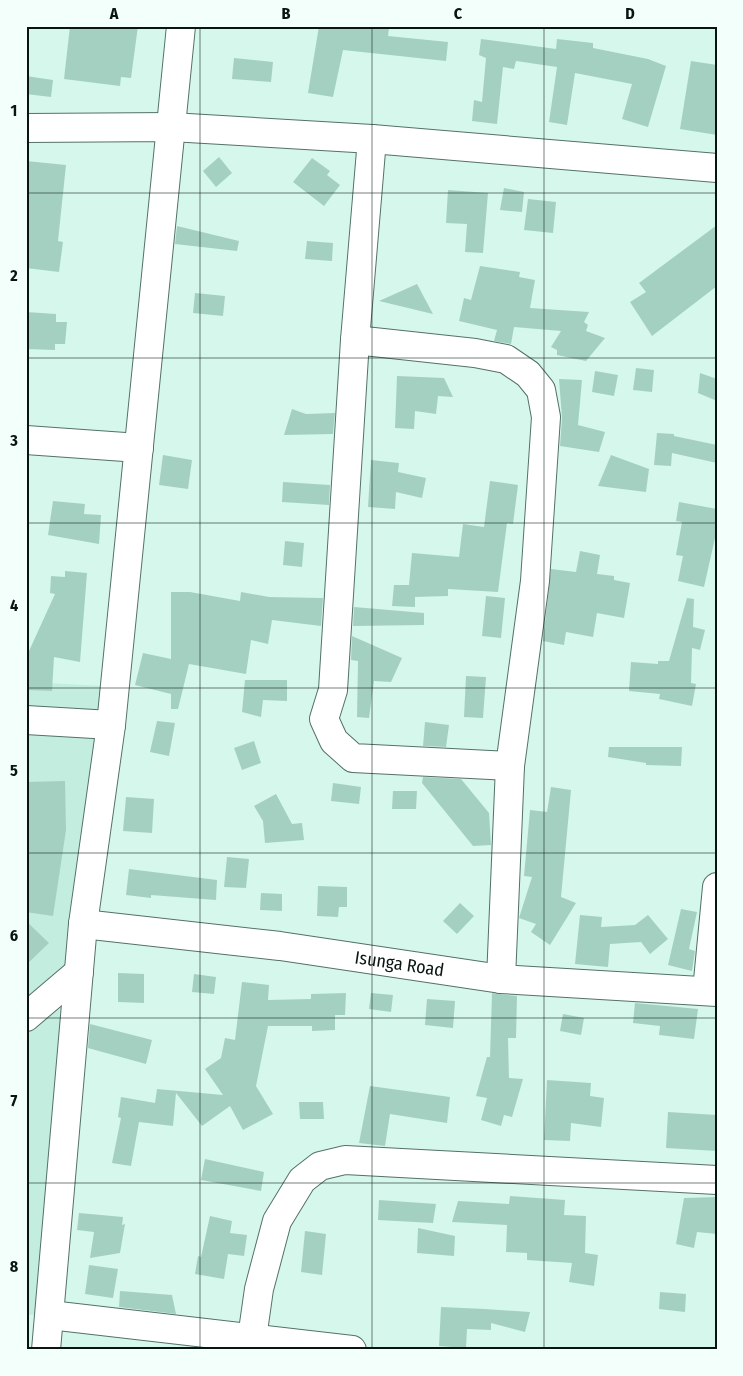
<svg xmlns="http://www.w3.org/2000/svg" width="743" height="1376" viewBox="0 0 743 1376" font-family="'Fira Sans Condensed',sans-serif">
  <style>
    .built { fill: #c2eddf }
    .building { fill: #a4d0c2 }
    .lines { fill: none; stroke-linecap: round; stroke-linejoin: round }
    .minor-casing { stroke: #547168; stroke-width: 30 }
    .minor { stroke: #fff; stroke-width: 28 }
    .grid { fill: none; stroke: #091511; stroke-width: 1; stroke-opacity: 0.55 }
    .labels { text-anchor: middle; stroke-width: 4; stroke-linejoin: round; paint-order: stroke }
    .street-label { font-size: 18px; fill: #091511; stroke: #f2fffb }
    .neatline { fill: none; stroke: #091511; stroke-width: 2 }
    .grid-label { font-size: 16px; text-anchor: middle; font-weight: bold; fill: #091511 }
  </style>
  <rect width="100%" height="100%" fill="#d6f7ec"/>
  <path class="built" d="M26,682L104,686L45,1314L26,1315Z"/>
  <path class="building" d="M70,26H138L131,78L121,77L120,86L64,79Z
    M319,26H379L389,28L388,36L448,42L446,61L343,50L333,97L308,93Z
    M481,39L556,49L557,39L593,43V48L648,59L666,66L648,127L622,119L632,84L575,73L567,125L549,122L557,67L516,61L514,69L503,67L497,124L472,121L474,100L482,102L486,58L479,55Z
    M234,58L273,62L271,82L232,79Z
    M691,61L717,65V135L680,129Z
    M26,76L53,80L51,97L26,94Z
    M219,157L232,173L216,187L203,171Z
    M312,158L330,171L327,175L340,185L324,206L293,182Z
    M26,161L66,165L58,241L63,242L59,272L26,268Z
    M504,188L524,192L522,212L500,210Z
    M448,190L488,193L483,253L465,252L467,224L446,223Z
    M528,199L556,202L553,233L524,230Z
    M717,225V286L652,336L630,302L646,292L639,283Z
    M177,226L239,241L237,251L175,244Z
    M307,241L333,243L332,261L305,259Z
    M480,266L520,272L519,277L535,280L530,308L589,312L584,322L588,325L586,331L605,338L586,361L557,355V350L551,347L561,331L514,327L511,344L494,341L497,330L459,321L464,298L471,300Z
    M417,284L433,314L379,301Z
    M195,293L225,296L223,316L193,313Z
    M26,312L56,314V322H67L65,344H55V350L26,349Z
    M636,368L654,370L652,392L633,390Z
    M595,371L618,375L614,396L592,392Z
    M700,373L717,379V401L698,393Z
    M397,376L444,378L453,397L438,396L436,414L415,411L414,429L395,428Z
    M559,379L582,380L578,425L605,432L599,452L560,446L562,418Z
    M292,409L306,414L335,413L333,434L284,435Z
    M657,433L674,434V436L717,445V463L672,453L671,466L654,465Z
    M163,455L192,460L188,489L159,485Z
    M611,455L649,469L646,492L598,486Z
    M371,460L399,463L398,472L426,478L422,498L396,492L395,509L368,507Z
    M490,481L518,485L513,524L507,523L498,592L448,589V596L415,597V607L392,606L394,585H409L412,553L459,557L463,524L484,527Z
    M283,482L330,485L329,505L282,502Z
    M53,501L85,504L84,514L101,515L99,544L48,535Z
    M679,502L717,509V539L715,538L704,587L678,581L683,556L676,555L682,522L676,521Z
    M285,541L304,543L302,567L283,565Z
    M580,551L600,555L597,574L614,576V580L630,583L624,618L597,613L593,637L566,632L564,645L543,641L551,569L576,572Z
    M65,571L87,573L80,662L54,657L52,691L27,690L29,651L55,594L50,593L51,576L65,577Z
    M171,592H190L240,601L241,592L269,597L323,598L321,626L272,620L268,644L251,640L246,674L189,664L178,709H171V694L135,685L143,653L171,659Z
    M486,596L505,598L501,638L482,636Z
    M687,598L694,599L693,627L705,630L700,650L692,648L691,683L696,684L692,706L659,699L660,694L629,691L631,662L658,664V661H669Z
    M354,607L424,613V625L353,626Z
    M352,636L402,658L391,682L374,681L369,718L357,717L358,661L351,660Z
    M466,676L486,677L483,718L464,717Z
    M245,680H287V701L263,700L261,717L242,712Z
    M157,721L175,723L169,756L150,752Z
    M425,722L449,725L446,747L423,746Z
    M254,741L261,763L242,770L234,748Z
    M609,747H682L681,766L646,765V763L608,757Z
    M423,777L461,779L489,813L491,845L473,846L422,783Z
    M65,781L66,830L53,916L26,912V782Z
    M333,783L361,787L359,804L331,801Z
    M551,787L571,790L561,897L576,903L550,945L531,932L536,924L519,918L532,877L524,876L530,810L547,812Z
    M393,791H417L416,809H392Z
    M276,794L292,824L302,823L304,840L265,843L263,821L254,806Z
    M126,797L154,799L152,833L123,831Z
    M227,857L249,859L246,888L224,887Z
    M129,869L217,880L216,900L151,895V898L126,895Z
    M318,886L347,887V907H339L338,917L317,916Z
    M261,893L282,894V911L260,910Z
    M460,903L474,916L457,934L443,921Z
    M681,909L697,912L689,949L695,951L692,971L668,965Z
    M580,915L602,917L601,927L635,925L648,915L668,939L650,954L641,942L610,944L608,967L575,964Z
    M26,921L49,943L26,965Z
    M118,973L144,974V1003L118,1002Z
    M194,974L216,977L214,994L192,992Z
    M242,982L269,985L268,1000L311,999V994L346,993L345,1015H335V1030L312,1031V1026H268L256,1086L273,1114L243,1130L230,1106L202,1126L176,1093L173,1126L139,1122L131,1166L112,1163L121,1118L118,1117L121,1097L155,1103L157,1089L223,1095L205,1069L221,1058L225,1038L235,1040Z
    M371,993L393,995L391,1012L369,1009Z
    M492,993L517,996L516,1038H508L509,1078L523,1079L512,1117L504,1115L501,1126L481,1120L487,1098L476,1096L487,1057H490Z
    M427,999L455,1001L453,1028L425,1025Z
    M635,1003L698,1009L694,1039L659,1035L660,1026L633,1023Z
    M563,1014L584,1018L581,1035L560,1031Z
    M90,1024L152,1040L146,1064L88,1048Z
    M547,1080L591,1083L590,1096L604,1098L601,1127L571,1123L570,1141L544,1140Z
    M370,1086L450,1097L447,1123L390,1114L385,1146L359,1143Z
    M299,1102H323L324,1119H300Z
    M668,1112L717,1115V1151L666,1148Z
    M205,1159L264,1172L261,1191L201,1180Z
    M510,1196L565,1200L564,1215L586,1216L585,1253L598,1255L594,1286L569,1282L572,1263L527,1260V1253L506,1252L507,1225L452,1222L458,1201L509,1204Z
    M717,1197V1234L697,1232L694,1248L676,1244L684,1198Z
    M379,1200L436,1204L433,1223L378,1220Z
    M79,1213L123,1217L122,1225L125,1224L120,1253L90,1258L94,1232L77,1230Z
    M210,1216L232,1221L230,1233L247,1235L244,1256L228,1254L224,1279L195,1274L198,1256L201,1257Z
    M418,1228L455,1236L454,1256L417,1253Z
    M305,1231L326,1234L322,1275L301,1272Z
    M89,1265L118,1269L113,1298L85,1294Z
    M120,1291L172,1295L176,1314L119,1307Z
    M660,1292L686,1294L685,1312L659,1309Z
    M441,1307L485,1309L530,1312L525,1332L491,1323V1330L467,1329L466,1348L439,1346Z"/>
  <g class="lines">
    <g class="minor-casing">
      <g id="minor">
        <path d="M26,128L171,127L372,139L717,168"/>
        <path d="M372,139L355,340L333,690L324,719L334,741L353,758L510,766"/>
        <path d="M355,340L475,353L506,359L528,374L541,390L546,417L535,581L510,766L501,979"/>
        <path d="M26,440L139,448"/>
        <path d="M26,720L111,725"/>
        <path id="s1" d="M83,924L280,946L501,979L717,992"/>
        <path d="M707,991L717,887"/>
        <path d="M26,1017L79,972"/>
        <path d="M50,1315L352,1350"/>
        <path d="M252,1338L259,1289L277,1221L302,1180L320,1166L345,1160L717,1180"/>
        <path d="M46,1350L83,924L111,725L181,26"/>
      </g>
    </g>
    <use href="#minor" class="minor"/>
  </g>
  <path class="grid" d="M200,26V1350M372,26V1350M544,26V1350M26,193H717M26,358H717M26,523H717M26,688H717M26,853H717M26,1018H717M26,1183H717"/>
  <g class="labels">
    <g class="street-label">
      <text dy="6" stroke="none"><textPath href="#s1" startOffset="319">Isunga Road</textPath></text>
    </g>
  </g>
  <rect width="743" height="1376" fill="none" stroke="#f2fffb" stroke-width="55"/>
  <rect x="28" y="28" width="688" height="1320" class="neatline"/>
  <g class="grid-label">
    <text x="114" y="19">A</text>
    <text x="286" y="19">B</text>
    <text x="458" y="19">C</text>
    <text x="630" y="19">D</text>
    <text x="14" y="116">1</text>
    <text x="14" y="281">2</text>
    <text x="14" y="446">3</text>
    <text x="14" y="611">4</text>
    <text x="14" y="776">5</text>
    <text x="14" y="941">6</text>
    <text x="14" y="1106">7</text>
    <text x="14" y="1272">8</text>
  </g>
</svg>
